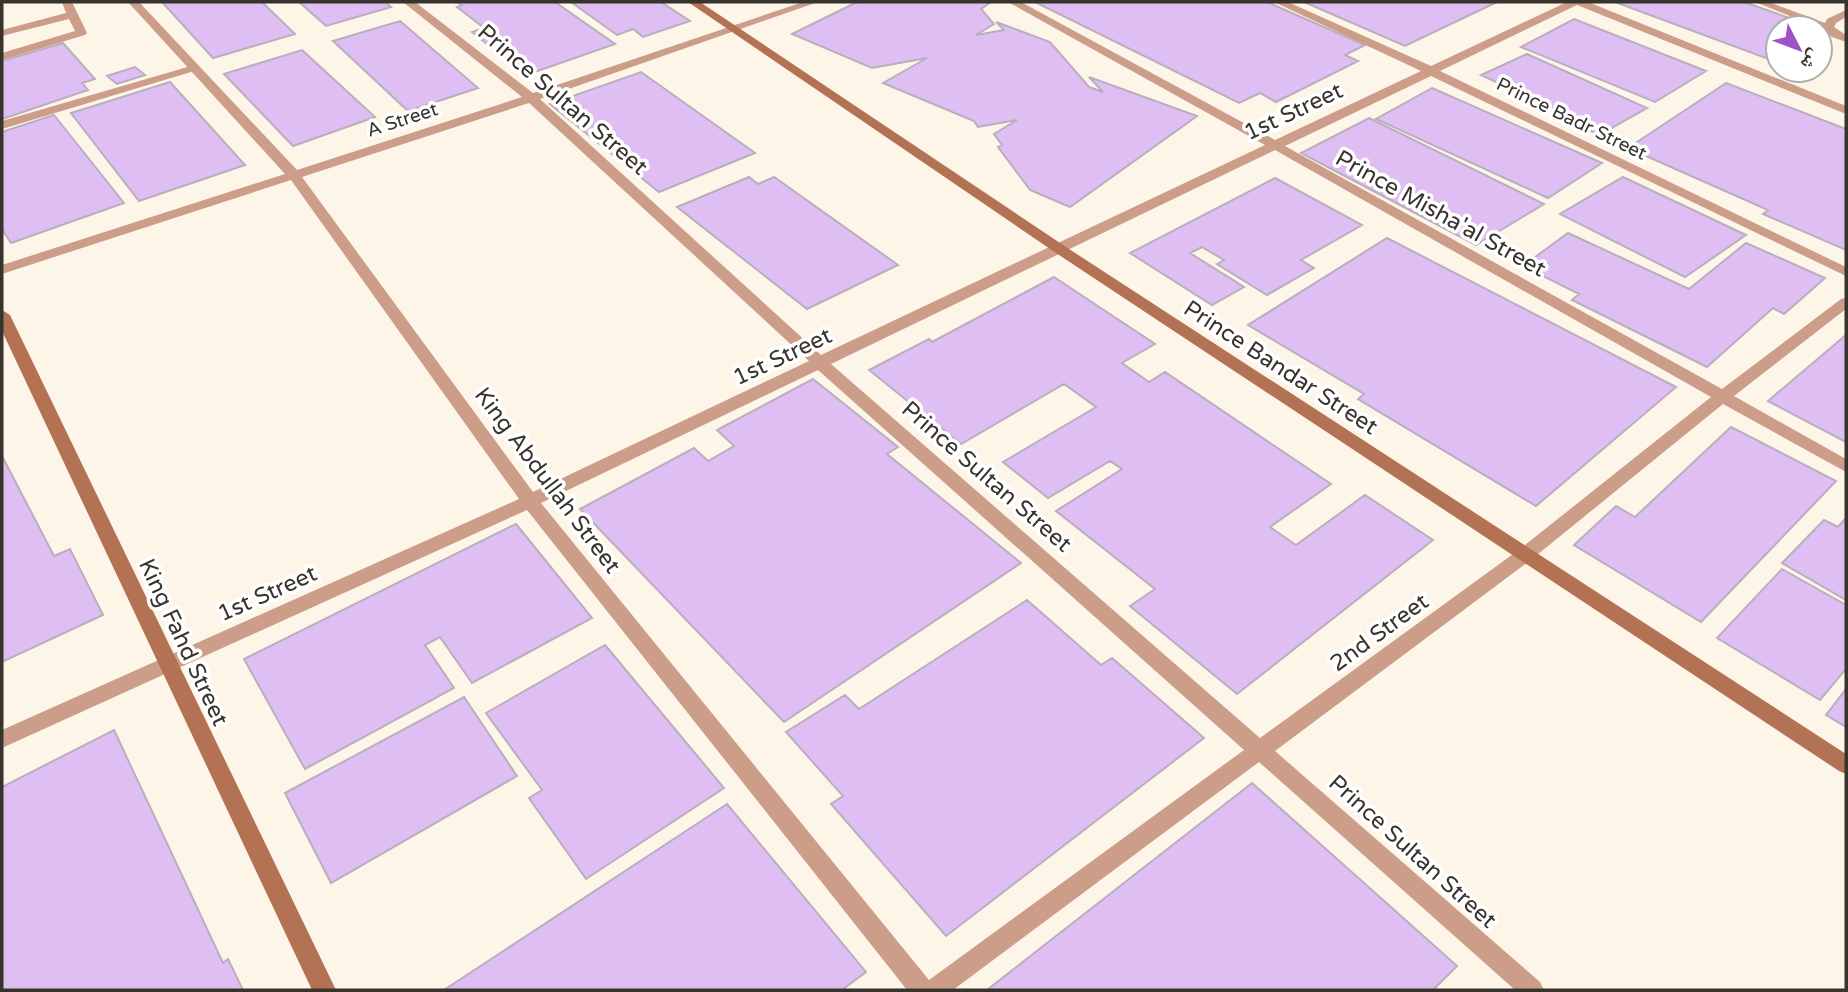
<svg xmlns="http://www.w3.org/2000/svg" width="1848" height="992" viewBox="0 0 1848 992" font-family="'Varela Round','Noto Naskh Arabic',sans-serif">
  <style>
    .building { fill: #dfbff3; stroke: #b8afbe; stroke-width: 2 }
    .lines { fill: none; stroke-linecap: round; stroke-linejoin: round }
    .lane { fill: #cc9e8a; fill-rule: evenodd }
    .street { fill: #cc9e8a; fill-rule: evenodd }
    .secondary { fill: #b47255; fill-rule: evenodd }
    .labels { text-anchor: middle; stroke-width: 7; stroke-linejoin: round; paint-order: stroke }
    .far-street-label { font-size: 19px; fill: #37332d; stroke: #fff }
    .street-label { font-size: 23px; fill: #37332d; stroke: #fff }
  </style>
  <rect width="100%" height="100%" fill="#fef5e9"/>
  <path class="building" d="M162,2H262L295,34L213,58Z
    M299,2H385L391,7L326,26Z
    M457,2H555L615,44L526,75L472,32L484,28L457,7L462,5Z
    M571,2H661L690,21L643,37L633,29L617,35Z
    M857,2H991L981,9L994,24L976,35L1004,30L996,22L1050,42L1089,87L1103,92L1089,77L1197,116L1070,207L1030,190L998,147L1002,145L994,134L1017,120L978,127L974,121L883,83L927,58L872,68L792,34Z
    M1035,2H1267L1365,45L1345,55L1358,61L1276,102L1260,93L1239,103Z
    M1304,2H1497L1405,46Z
    M1615,2H1744L1818,28H1778V56L1771,60Z
    M1574,19L1706,71L1655,102L1521,47Z
    M400,21L478,88L408,111L333,41Z
    M63,43L95,79L82,83L88,90L2,119V61Z
    M302,50L375,117L293,146L224,74Z
    M1527,54L1647,108L1599,135L1559,115L1563,113L1481,75Z
    M135,67L145,75L117,84L107,76Z
    M641,72L755,153L659,192L550,104Z
    M170,82L245,165L139,201L71,113Z
    M1726,83L1846,129V250L1763,214L1768,210L1628,148Z
    M1432,88L1602,163L1548,198L1376,119Z
    M54,115L124,203L11,243L2,229V132Z
    M1369,118L1544,204L1476,245L1301,153Z
    M749,177L758,184L774,177L898,265L807,309L677,207Z
    M1623,177L1746,235L1685,277L1560,214Z
    M1275,178L1362,225L1301,260L1314,268L1267,295L1217,264L1224,260L1202,247L1190,253L1244,287L1212,305L1130,253Z
    M1568,233L1689,289L1746,243L1825,278L1784,314L1773,308L1707,367L1572,300L1579,294L1523,266Z
    M1387,238L1676,387L1536,506L1358,399L1364,394L1248,325Z
    M1054,277L1155,344L1122,363L1149,382L1165,372L1331,484L1270,527L1296,545L1365,495L1433,540L1237,694L1130,606L1155,589L1056,511L1122,469L1110,461L1048,498L1003,462L1096,407L1064,384L961,444L869,370L929,339L932,342Z
    M1846,335V442L1768,401Z
    M813,379L898,447L887,454L1021,563L784,722L580,509L694,448L708,461L734,446L717,430Z
    M1731,427L1836,481L1701,622L1574,545L1616,506L1635,517Z
    M2,456L54,556L70,549L103,615L2,662Z
    M1846,518V600L1782,563L1824,520L1838,527Z
    M516,524L592,618L472,683L440,637L425,645L454,688L305,769L244,659Z
    M1782,569L1846,605V669L1820,700L1717,638Z
    M1027,600L1101,665L1112,658L1204,738L946,936L831,804L843,796L786,732L845,695L859,709Z
    M605,645L724,788L586,879L529,798L542,790L486,713Z
    M1846,689V727L1826,715Z
    M464,697L517,776L331,883L285,793Z
    M114,730L223,963L228,959L243,990H2V787Z
    M1252,783L1457,966L1433,990H987Z
    M727,804L866,972L842,990H444Z"/>
  <g class="lines">
    <path class="lane" d="M62,2H72L87,33L85,35L2,60V53L75,31L69,19L2,36V30L66,13Z
      M1755,2H1769L1825,23L1827,19L1846,10V17L1836,23L1834,27L1846,35V42L1832,37L1820,28Z
      M191,66L201,69L2,129V121Z"/>
    <path class="street" d="M128,2H139L297,170L522,97L403,2H415L533,93L803,2H818L540,99L821,355L1265,145L1008,2H1021L1275,140L1421,71L1274,2H1288L1431,66L1567,2H1588L1846,106V114L1577,5L1440,71L1846,267V276L1431,76L1285,146L1722,389L1841,299L1846,298V309L1734,396L1846,459V472L1723,404L1532,559L1275,751L1540,982L1544,990H1515L1259,762L953,990H907L527,510L2,748V730L519,499L291,180L2,274V265L285,174ZM529,103L809,361L533,492L302,177ZM1275,150L1711,397L1520,549L1260,738L831,364ZM818,370L1244,750L929,980L541,503Z"/>
    <path class="secondary" d="M688,2H700L1066,247L1846,754V774L1839,771L1056,253Z
      M2,310L10,315L336,990H312L2,331Z"/>
  </g>
  <g class="labels">
    <g class="far-street-label">
      <text transform="translate(1572 118) rotate(26)" y="7">Prince Badr Street</text>
      <text transform="translate(402 119) rotate(-18)" y="7">A Street</text>
    </g>
    <g class="street-label">
      <text transform="translate(563 99) rotate(41)" y="8">Prince Sultan Street</text>
      <text transform="translate(1293 111) rotate(-25)" y="8">1st Street</text>
      <text transform="translate(1441 213) rotate(29)" y="8">Prince Misha'al Street</text>
      <text transform="translate(782 356) rotate(-25)" y="8">1st Street</text>
      <text transform="translate(1281 367) rotate(33)" y="8">Prince Bandar Street</text>
      <text transform="translate(987 476) rotate(41)" y="8">Prince Sultan Street</text>
      <text transform="translate(548 480) rotate(53)" y="8">King Abdullah Street</text>
      <text transform="translate(267 593) rotate(-24)" y="8">1st Street</text>
      <text transform="translate(1379 632) rotate(-36)" y="8">2nd Street</text>
      <text transform="translate(184 642) rotate(65)" y="8">King Fahd Street</text>
      <text transform="translate(1413 851) rotate(42)" y="8">Prince Sultan Street</text>
    </g>
  </g>
  <rect width="1848" height="992" fill="none" stroke="#37332d" stroke-width="7"/>
  <g transform="translate(1799 49) rotate(132)"><circle r="33" fill="#ffffff" stroke="#afadab" stroke-width="2"/>
  <path d="M0-5L12 26L0 18L-12 26Z" fill="#9e53c6"/>
  <text y="-10" font-size="19" font-weight="bold" text-anchor="middle" fill="#37332d">ش</text>
  </g>
</svg>
